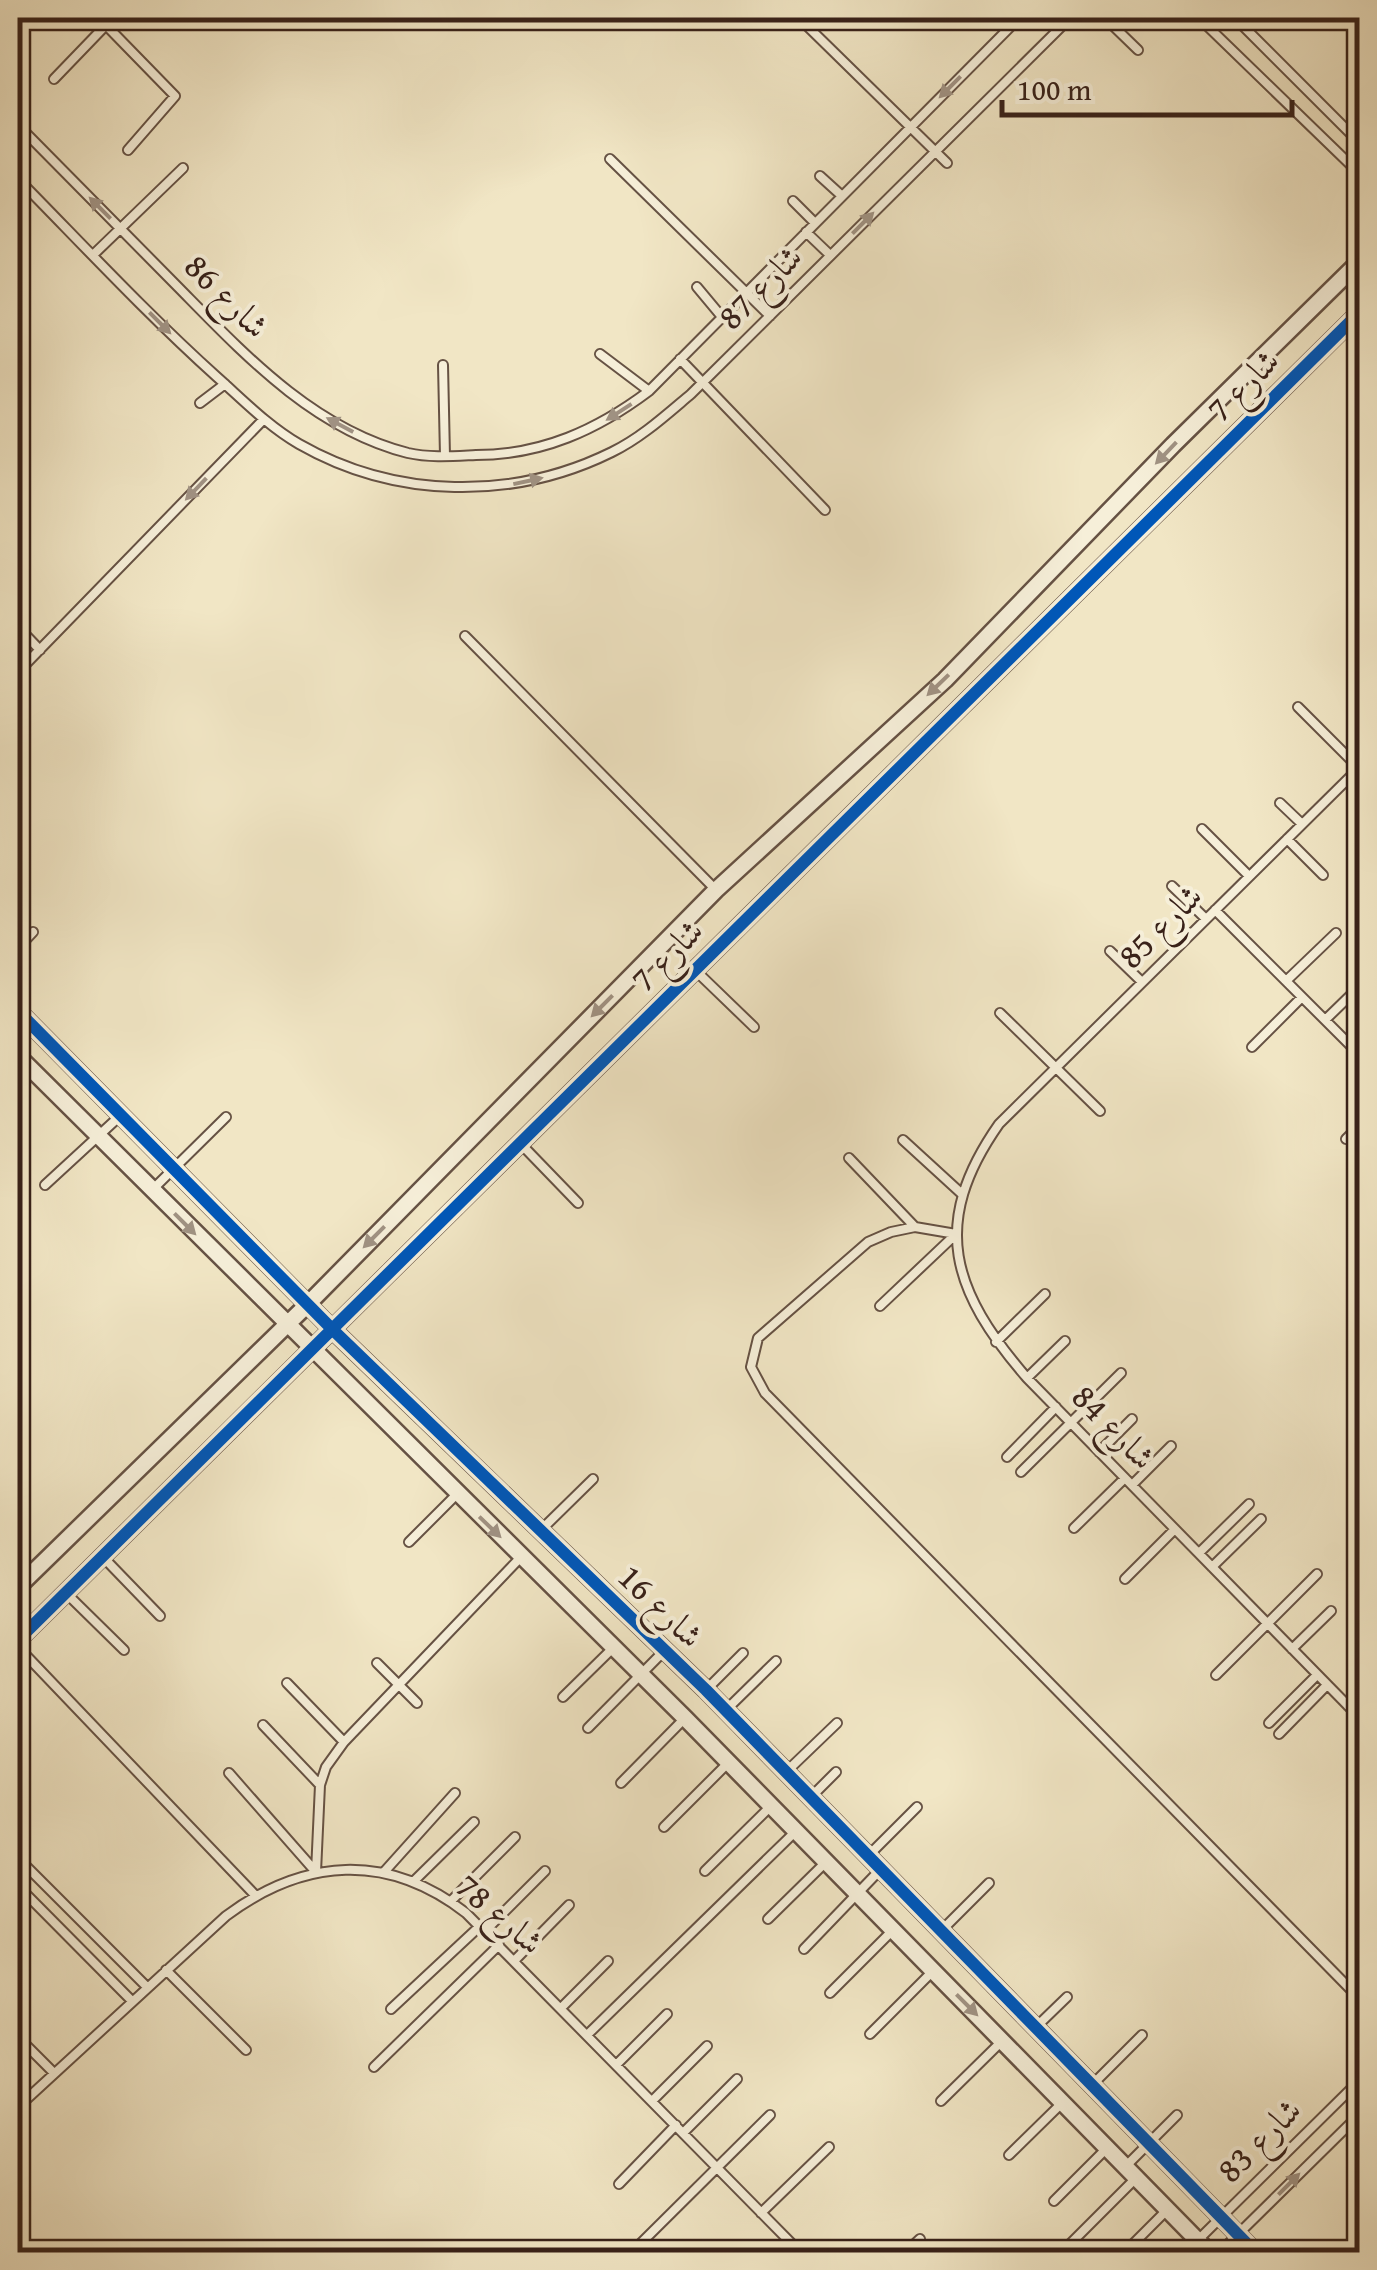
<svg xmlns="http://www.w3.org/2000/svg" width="1377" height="2270" viewBox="0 0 1377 2270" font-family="'Gentium Book Plus',Amiri,serif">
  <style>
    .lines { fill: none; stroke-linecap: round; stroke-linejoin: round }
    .service-casing { stroke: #665244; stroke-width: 12 }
    .minor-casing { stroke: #665244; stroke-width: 20 }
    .service { stroke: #f6efd9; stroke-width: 8 }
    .minor { stroke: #f6efd9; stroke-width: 15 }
    .cycleway-casing { stroke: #f6efd9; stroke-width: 19 }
    .cycleway { stroke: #0057b8; stroke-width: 12 }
    .oneway { fill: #a09283 }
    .labels { text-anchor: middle; stroke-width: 8; stroke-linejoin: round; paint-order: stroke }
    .street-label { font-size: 35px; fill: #382119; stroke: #f6efd9 }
  </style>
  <rect width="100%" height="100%" fill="#f1e6c5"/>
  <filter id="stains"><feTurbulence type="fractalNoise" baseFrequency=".002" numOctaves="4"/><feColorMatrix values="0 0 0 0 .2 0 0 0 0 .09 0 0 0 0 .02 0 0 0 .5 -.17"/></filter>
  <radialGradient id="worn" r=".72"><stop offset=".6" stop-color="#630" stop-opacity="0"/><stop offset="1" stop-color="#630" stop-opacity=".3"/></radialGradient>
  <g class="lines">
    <g class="service-casing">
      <path id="service" d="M99,18L175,96L128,150
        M799,18L947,163
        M1105,18L1138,50
        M1199,18L1360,174
        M1235,18L1360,143
        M54,79L106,25
        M18,125C71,179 124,233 178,287C244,354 313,429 408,453C430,458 454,456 476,455C542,455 597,430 649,391L1019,18
        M610,159L770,316
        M820,176L842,196
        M18,179C83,245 147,314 217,377C243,400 268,426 299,444C395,499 513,501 612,452C641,438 666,415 691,394L1070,18
        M793,201L815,223
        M806,232L830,255
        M93,255L183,168
        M697,287L722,317
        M600,354L649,391
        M680,359L825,510
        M443,365L445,456
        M200,403L225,384
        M18,627L40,650
        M465,636L716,890
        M18,672L264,419
        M1298,707L1359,768
        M1360,767L999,1124C929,1224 952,1291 1027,1378L1360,1718
        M1280,803L1302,824
        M1202,829L1249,876
        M1287,839L1323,875
        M1172,886L1206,919
        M1215,910L1360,1055
        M18,948L33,932
        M1110,951L1142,982
        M696,971L754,1027
        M1286,981L1336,933
        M1000,1013L1100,1111
        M1325,1020L1360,986
        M1252,1047L1302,997
        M1346,1139L1360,1125
        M903,1140L962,1194
        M520,1143L578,1203
        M849,1158L915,1227
        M45,1185L121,1115
        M151,1191L226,1117
        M956,1234L915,1227L891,1232L868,1242L758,1338L751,1367L765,1393L1360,1999
        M880,1306L956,1234
        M996,1342L1045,1294
        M1027,1378L1065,1341
        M1099,1452L1132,1419
        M1007,1457L1056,1407
        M1021,1472L1121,1373
        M1132,1485L1171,1446
        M1074,1528L1125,1478
        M540,1531L593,1479
        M409,1542L457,1494
        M1199,1553L1249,1504
        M102,1556L160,1616
        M1212,1567L1261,1519
        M1125,1579L1175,1529
        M67,1594L124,1650
        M18,1647L255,1895
        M1292,1649L1331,1611
        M377,1663L417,1703
        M1216,1675L1317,1574
        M287,1683L344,1742
        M706,1690L743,1653
        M563,1697L614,1647
        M1348,1706L1360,1694
        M726,1710L776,1661
        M1269,1723L1317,1675
        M263,1725L320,1785
        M588,1728L665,1650
        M1279,1734L1327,1685
        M786,1772L837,1723
        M229,1773L316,1872
        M621,1783L685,1718
        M811,1797L836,1772
        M664,1827L729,1762
        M867,1857L917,1807
        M18,1858L147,1987
        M705,1871L771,1806
        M316,1872L320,1785L326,1767L344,1742L521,1557
        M384,1872L455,1793
        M414,1881L474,1822
        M18,1886L132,2001
        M451,1901L515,1837
        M768,1919L826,1862
        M942,1930L989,1883
        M485,1931L545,1871
        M804,1949L880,1870
        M514,1961L569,1905
        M166,1970L246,2050
        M830,1993L893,1930
        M561,2008L608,1961
        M391,2009L480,1926
        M1035,2028L1067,1997
        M870,2034L933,1971
        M587,2035L795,1832
        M18,2037L54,2073
        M616,2065L667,2014
        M374,2067L499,1945
        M1092,2085L1142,2035
        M652,2101L707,2046
        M941,2101L1002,2041
        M18,2107L226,1916C304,1858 387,1852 466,1913L800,2252
        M683,2133L737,2079
        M1009,2155L1062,2103
        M1125,2167L1177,2115
        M619,2184L676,2125
        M1054,2201L1107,2148
        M761,2213L829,2147
        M1197,2241L1360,2080
        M632,2252L770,2115
        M906,2252L920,2239
        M1062,2252L1136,2178
        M1125,2252L1167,2210
        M1220,2252L1360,2114"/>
    </g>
    <g class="minor-casing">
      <path id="minor" d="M18,1011L332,1329L706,1690L1255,2252
        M18,1056L685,1718L1209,2252
        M18,1587L308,1304L716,890L945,680L1173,445L1360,261
        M18,1640L1360,312"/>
    </g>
    <use href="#service" class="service"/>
    <use href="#minor" class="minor"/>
    <g class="cycleway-casing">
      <path id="cycleway" d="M18,1011L332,1329L706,1690L1255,2252
        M18,1640L1360,312"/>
    </g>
    <use href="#cycleway" class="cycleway"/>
  </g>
  <defs><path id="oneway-solid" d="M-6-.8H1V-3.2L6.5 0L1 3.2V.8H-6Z" transform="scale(2.5)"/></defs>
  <g class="oneway">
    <use href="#oneway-solid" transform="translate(950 87) rotate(135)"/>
    <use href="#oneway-solid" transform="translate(100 208) rotate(-135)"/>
    <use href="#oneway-solid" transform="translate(863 223) rotate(-45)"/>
    <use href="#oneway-solid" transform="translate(160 323) rotate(45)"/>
    <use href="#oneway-solid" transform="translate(619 412) rotate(147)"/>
    <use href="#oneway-solid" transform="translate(340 425) rotate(-152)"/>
    <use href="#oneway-solid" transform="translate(1166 453) rotate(134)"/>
    <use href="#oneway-solid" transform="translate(528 481) rotate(-12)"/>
    <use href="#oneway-solid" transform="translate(196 489) rotate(134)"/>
    <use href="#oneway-solid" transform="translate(938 685) rotate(136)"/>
    <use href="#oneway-solid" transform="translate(602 1006) rotate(135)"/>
    <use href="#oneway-solid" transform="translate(185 1224) rotate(45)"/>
    <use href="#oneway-solid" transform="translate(374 1237) rotate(135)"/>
    <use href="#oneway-solid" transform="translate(490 1527) rotate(44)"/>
    <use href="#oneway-solid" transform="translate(967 2005) rotate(45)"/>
    <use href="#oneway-solid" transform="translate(1289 2184) rotate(-45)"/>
  </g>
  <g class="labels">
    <g class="street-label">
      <text transform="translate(760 287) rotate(-45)" y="12">شارع 87</text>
      <text transform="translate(227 296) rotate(45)" y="12">شارع 86</text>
      <text transform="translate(1243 385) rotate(-45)" y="12">شارع 7</text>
      <text transform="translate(1160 926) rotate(-45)" y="12">شارع 85</text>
      <text transform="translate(667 955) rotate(-45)" y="12">شارع 7</text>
      <text transform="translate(1114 1427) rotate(46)" y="12">شارع 84</text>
      <text transform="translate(661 1606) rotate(44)" y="12">شارع 16</text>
      <text transform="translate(500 1914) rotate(41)" y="12">شارع 78</text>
      <text transform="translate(1259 2140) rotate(-45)" y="12">شارع 83</text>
    </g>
  </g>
  <rect width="1377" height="2270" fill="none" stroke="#f1e6c5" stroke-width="60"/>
  <rect x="20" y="20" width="1337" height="2230" fill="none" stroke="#382119" stroke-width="5"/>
  <rect x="30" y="30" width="1317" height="2210" fill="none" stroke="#382119" stroke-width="2.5"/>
  <path d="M1002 100v15h290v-15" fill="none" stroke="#382119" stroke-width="5"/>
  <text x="1017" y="100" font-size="30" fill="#382119" stroke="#f6efd9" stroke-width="8" paint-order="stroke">100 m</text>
  <rect width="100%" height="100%" filter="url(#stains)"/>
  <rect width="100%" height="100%" fill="url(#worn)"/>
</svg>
